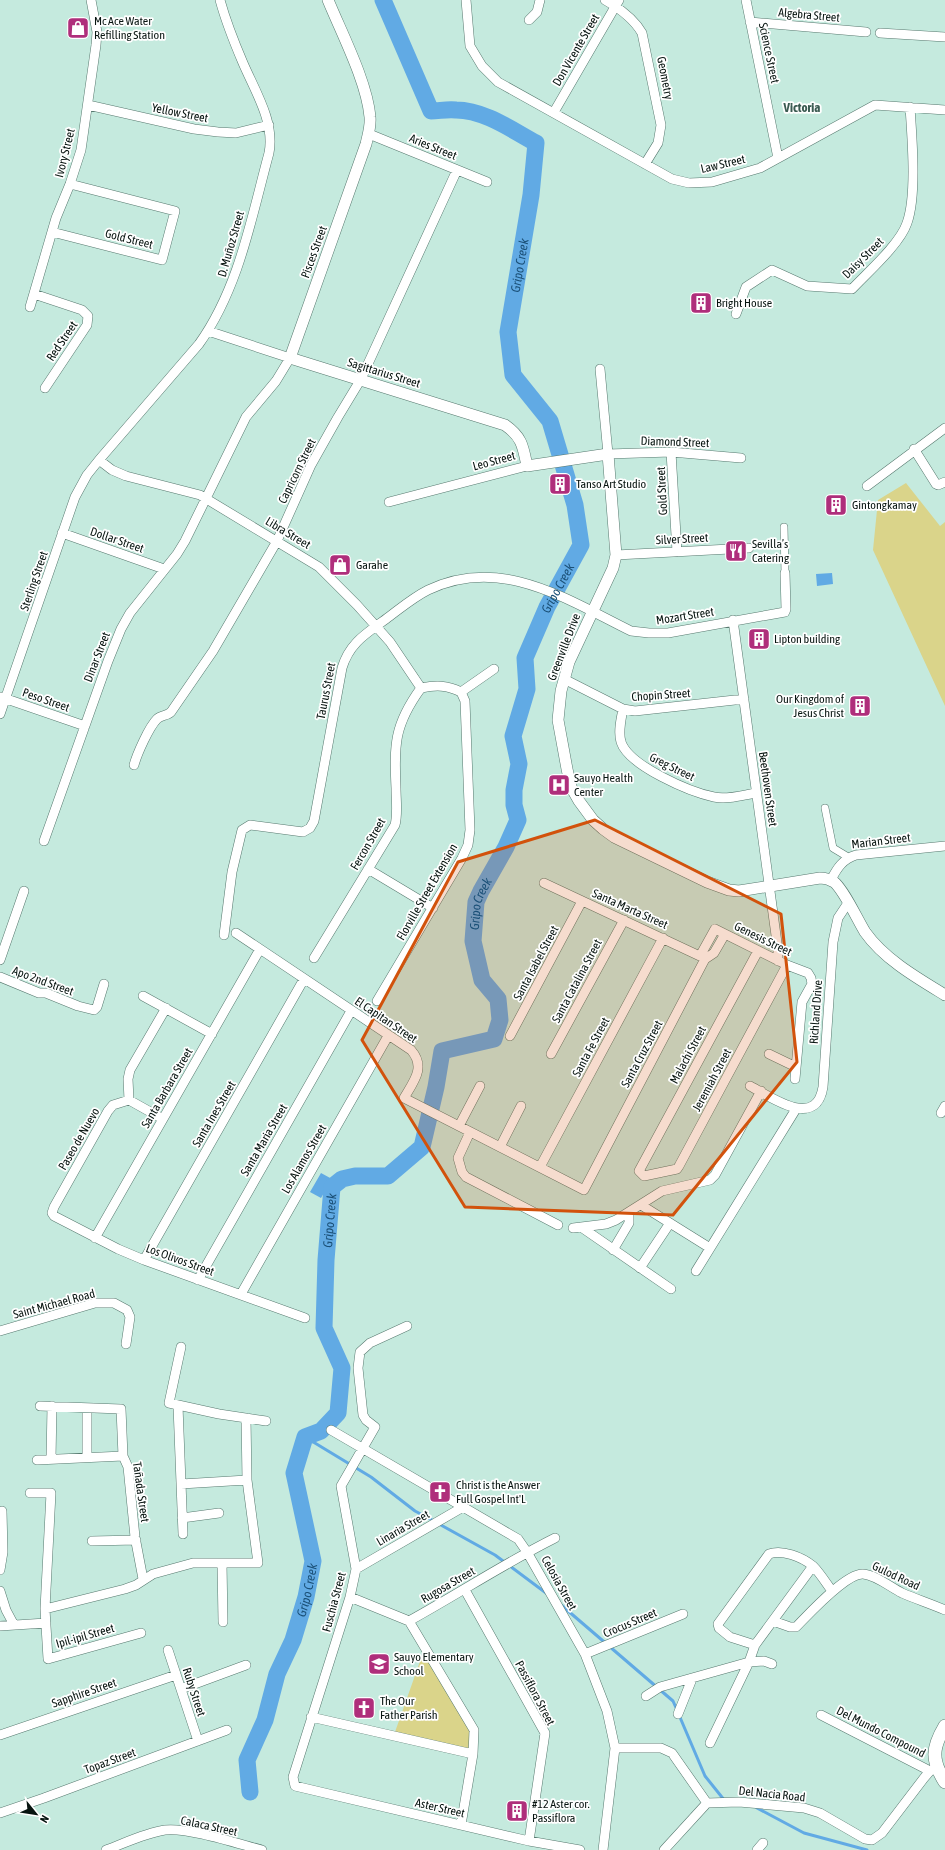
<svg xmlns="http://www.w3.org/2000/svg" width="945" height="1850" viewBox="0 0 945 1850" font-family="'Asap Condensed',sans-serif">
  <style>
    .green { fill: #dad48a }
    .water { fill: #61aae4 }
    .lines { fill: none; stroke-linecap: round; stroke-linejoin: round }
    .stream { stroke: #61aae4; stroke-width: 3 }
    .river { stroke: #61aae4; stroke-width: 17 }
    .pedestrian-casing { stroke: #57796f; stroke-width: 8 }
    .minor-casing { stroke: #57796f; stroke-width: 10 }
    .tertiary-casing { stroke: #57796f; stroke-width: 12 }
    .secondary-casing { stroke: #57796f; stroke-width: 14 }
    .pedestrian { stroke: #fff; stroke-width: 7 }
    .minor { stroke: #fff; stroke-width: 9 }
    .tertiary { stroke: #fff; stroke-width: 11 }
    .secondary { stroke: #fff; stroke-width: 13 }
    .marked { fill: #d2520c; fill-opacity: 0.2; stroke: #d2520c; stroke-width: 3; stroke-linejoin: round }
    .labels { text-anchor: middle; stroke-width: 3.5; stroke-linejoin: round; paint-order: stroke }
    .street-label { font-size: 12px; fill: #071410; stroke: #fff }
    .poi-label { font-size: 12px; fill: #071410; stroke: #fff; text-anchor: start }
    .neighbourhood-label { font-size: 13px; font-weight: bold; fill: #3b5b52; stroke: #fff }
    .water-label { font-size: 13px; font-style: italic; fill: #1b5077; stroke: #fff }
  </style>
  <rect width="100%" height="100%" fill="#c5eade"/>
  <path class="green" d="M906,483L940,526L945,522V706L873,550L878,500Z
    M424,1650L472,1731L470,1752L395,1732Z"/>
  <path class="water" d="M832,573L833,584L817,586L816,574Z
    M321,1173L332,1179L321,1198L310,1192Z"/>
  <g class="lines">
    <path class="stream" d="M305,1437L371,1477L415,1511L434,1521
      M439,1524L495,1555L546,1593
      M560,1604L673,1701L677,1710
      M679,1715L705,1776L725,1801
      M757,1808L804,1833L867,1850"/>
    <path class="river" id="s1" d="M250,1792L247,1760L265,1720L277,1674L293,1640L306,1597L313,1561L294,1473L305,1437L321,1431L338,1413L342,1368L324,1328L326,1260L332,1187L342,1179L355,1176H388L422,1147L436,1087L442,1051L494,1039L500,1020L498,999L482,980L473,941L476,902L481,891L506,847L518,820L514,805V790L519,764L513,736L527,689L525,658L547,607L581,545L575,505L550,421L513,375L508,332L531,195L536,143C512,130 484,110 456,110C447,109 439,111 431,111L383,0"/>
    <g class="pedestrian-casing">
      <path id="pedestrian" d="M784,527L785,573
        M825,808L833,848L848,857"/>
    </g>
    <g class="minor-casing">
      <path id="minor" d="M466,0L470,46L482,66L498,82L672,179L689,183L712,182L760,168L875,105L945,110
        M605,0C619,8 634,19 642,33L661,125L658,143L645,164
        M746,0L778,158
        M529,20L537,12L540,0
        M750,22L866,32
        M880,33L945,37
        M88,105L194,129L218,132L236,133L269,125
        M554,112L619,0
        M369,134L487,182
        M52,232L162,260L175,211L70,184
        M34,294L82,310L88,316L87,325L45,388
        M30,307L56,218L70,184L81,150L96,45L97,32L91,0
        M736,314L746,287L772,270L807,286L852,289C868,272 900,244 907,223C917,195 912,138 910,107
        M600,369L608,454L671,452L741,458
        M914,449L936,484L938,485L945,482
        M671,452L677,552
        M99,460L112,470L126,476L200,495L319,567L357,605L390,642L421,688
        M867,486L945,428
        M389,502L527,466
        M62,533L164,569
        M616,555L749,548
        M733,620L778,950V961
        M564,679L623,709L635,711L744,699
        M421,688C436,685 447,685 461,692
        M461,692L494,669
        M1,697L85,726
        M623,709C621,719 618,732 621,742C629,766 690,792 714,797C727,800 743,795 756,793
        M0,714L75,497L87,475L99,460L199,344C239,288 251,219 269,153C275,122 255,91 243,63C234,42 226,22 220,0
        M134,765C137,754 149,727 157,719C161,715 167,716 171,712L213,651L277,541L311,465L338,417L361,379L457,170
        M44,841L108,661L121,629L130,613L177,554L185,541L246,417L276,381L290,358L208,331
        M368,869L433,908
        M831,880C837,868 843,859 856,855L945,846
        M544,883L704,958
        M236,933L411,1050C426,1067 414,1081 404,1098L584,1190L705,959L714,953L725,934
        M224,935L232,872L242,830L250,825L303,832L310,828L314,821L342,668C350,641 369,632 390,616C402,607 414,597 428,590C501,555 566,599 631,631L649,633H668L785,612L786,609L785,573
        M758,951L639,1171L644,1176L677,1169L679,1166L787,965
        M700,956L715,929L787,965L808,973L811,978L812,984L802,1002L795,1079
        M314,958L395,825C398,814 396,800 396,788C394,745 394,725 421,688
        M0,960L24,891
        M0,977L39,993H46L78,1006L94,1010L97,1007L104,984
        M143,996L212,1034
        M377,1001L462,858L468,845L470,830L465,701L461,692
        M510,1036L582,901
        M551,1054L624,920
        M769,1054L796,1067
        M750,1086C771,1097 816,1130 823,1087L833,942L838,918L848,903
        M129,1100L128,1079L130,1070L166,1008
        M941,1113L945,1106
        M163,1119L129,1100L113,1105L108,1111L54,1207L52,1213L54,1216L118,1249L144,1260L305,1318
        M459,1126L480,1086
        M470,1132L458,1158L462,1172L466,1177L558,1225
        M500,1147L521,1106
        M540,1167L663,938
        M641,1205L710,1248
        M581,1227L671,1289
        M573,1228L606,1224L616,1220L662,1191L710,1180L715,1175L761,1091
        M95,1238L260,949
        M613,1250L629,1223V1212
        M144,1260L304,979
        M640,1268L670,1223
        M696,1271L796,1109
        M198,1280L351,1011
        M241,1294L388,1036
        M407,1326L370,1343L360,1352L358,1368L363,1415L366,1420L375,1427L341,1486L356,1569L350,1597L293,1777L295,1786L529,1841L580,1850
        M0,1331L95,1303H114L127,1310L130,1317L126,1344
        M181,1347L169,1403L219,1414L266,1421
        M40,1406L121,1409L123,1456L128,1467L135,1537L143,1579
        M178,1406L183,1534
        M331,1430L518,1539L527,1552L585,1654L607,1711L615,1748L603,1850
        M87,1457V1408
        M51,1459L52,1406
        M37,1460L123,1456
        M181,1484L247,1480
        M30,1493H51L45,1609L48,1659L141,1633
        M182,1518L219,1513
        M92,1541L136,1540
        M222,1563L223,1622
        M356,1569L463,1507
        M0,1570L3,1552L2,1511
        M465,1590L545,1733L529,1841
        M0,1591L6,1610L14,1625
        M350,1597L409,1621
        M45,1609L125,1589L136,1585L153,1574L193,1563H258L247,1480L246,1418
        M409,1621L474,1730L473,1754L461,1825
        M409,1621C458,1594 505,1563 555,1538
        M773,1621L790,1627H796C808,1615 846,1573 863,1574C876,1575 890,1587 902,1593C916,1599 931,1604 945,1610
        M0,1626L46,1623
        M755,1645L730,1637L719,1628L718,1624L769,1554C782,1549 802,1557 813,1566C820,1573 826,1583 832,1591
        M168,1650L198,1741
        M585,1654L683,1614
        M181,1689L246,1665
        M646,1696L660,1687L749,1662L764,1661L772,1664
        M678,1714L692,1679
        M821,1715L930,1771
        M311,1717L473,1754
        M0,1735L176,1675
        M710,1743L749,1662L755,1645L813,1566
        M615,1748H661L672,1753L707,1803
        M707,1803L739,1802L804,1808L820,1813L865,1839L872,1840L882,1833L924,1778L930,1771L937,1768
        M0,1813L44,1798L227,1730
        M106,1850C125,1843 145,1833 165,1830C187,1827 239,1844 262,1850
        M664,1850L707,1803
        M757,1850L763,1843"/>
    </g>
    <g class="tertiary-casing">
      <path id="tertiary" d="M328,0C342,34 367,82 370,117C371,126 368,135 366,144L290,358L505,425C522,437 523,446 527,466L608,454L616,555L613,568L569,662L561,691L558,720L567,769L571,787L579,801L593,820L603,829L614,837L707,882L729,890L739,891L820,878C825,878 829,879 834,882C844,890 857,919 865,932C884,959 917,978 945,995"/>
    </g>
    <g class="secondary-casing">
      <path id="secondary" d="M945,1726C932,1748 931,1760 945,1782"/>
    </g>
    <use href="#pedestrian" class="pedestrian"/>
    <use href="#minor" class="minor"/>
    <use href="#tertiary" class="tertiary"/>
    <use href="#secondary" class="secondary"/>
  </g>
  <path class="marked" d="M595,820L781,914L797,1062L673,1215L465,1207L362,1040L458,862Z"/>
  <defs>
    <g id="shop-square" transform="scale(1.15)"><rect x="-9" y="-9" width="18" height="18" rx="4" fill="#af2e7b" stroke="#fff"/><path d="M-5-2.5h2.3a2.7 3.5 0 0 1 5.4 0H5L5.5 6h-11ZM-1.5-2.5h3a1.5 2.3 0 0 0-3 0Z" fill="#fff"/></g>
    <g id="building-square" transform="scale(1.15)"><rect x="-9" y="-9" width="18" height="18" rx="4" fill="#af2e7b" stroke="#fff"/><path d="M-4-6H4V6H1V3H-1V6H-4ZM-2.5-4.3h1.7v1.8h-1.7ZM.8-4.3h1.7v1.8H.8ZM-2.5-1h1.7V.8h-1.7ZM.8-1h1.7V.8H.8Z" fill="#fff"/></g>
    <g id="restaurant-square" transform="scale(1.15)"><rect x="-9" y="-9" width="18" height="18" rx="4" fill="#af2e7b" stroke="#fff"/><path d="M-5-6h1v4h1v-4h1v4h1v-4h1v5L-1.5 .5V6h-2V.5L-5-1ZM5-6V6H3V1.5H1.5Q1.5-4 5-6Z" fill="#fff"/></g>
    <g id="hospital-square" transform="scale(1.15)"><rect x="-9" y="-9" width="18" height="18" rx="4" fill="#af2e7b" stroke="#fff"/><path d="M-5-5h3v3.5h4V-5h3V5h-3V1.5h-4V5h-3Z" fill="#fff"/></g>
    <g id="church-square" transform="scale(1.15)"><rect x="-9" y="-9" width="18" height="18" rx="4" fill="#af2e7b" stroke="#fff"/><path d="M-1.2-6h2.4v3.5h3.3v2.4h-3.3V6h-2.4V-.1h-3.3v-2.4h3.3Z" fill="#fff"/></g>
    <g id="school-square" transform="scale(1.15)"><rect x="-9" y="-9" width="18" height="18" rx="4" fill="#af2e7b" stroke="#fff"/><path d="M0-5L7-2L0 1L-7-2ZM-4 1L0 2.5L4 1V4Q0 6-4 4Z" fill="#fff"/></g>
  </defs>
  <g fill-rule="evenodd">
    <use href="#shop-square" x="78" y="28"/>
    <use href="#building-square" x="701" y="303"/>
    <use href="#building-square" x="560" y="484"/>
    <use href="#building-square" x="836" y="505"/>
    <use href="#restaurant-square" x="736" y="551"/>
    <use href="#shop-square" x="340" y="565"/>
    <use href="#building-square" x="759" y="639"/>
    <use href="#building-square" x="860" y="706"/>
    <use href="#hospital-square" x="559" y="785"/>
    <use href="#church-square" x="440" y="1492"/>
    <use href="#school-square" x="379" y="1664"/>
    <use href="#church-square" x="364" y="1708"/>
    <use href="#building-square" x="517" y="1811"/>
  </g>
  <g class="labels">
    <g class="street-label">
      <text transform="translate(809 15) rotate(5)" y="4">Algebra Street</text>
      <text transform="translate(576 50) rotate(-60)" y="4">Don Vicente Street</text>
      <text transform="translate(769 53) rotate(78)" y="4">Science Street</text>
      <text transform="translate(665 78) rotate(79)" y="4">Geometry</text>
      <text transform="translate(180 113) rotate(11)" y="4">Yellow Street</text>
      <text transform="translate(433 147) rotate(22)" y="4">Aries Street</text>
      <text transform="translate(65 153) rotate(-76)" y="4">Ivory Street</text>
      <text transform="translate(723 164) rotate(-13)" y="4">Law Street</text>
      <text transform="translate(129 239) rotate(14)" y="4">Gold Street</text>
      <text transform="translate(231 244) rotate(-74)" y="4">D. Muñoz Street</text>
      <text transform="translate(314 252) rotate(-70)" y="4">Pisces Street</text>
      <text transform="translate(863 258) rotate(-45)" y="4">Daisy Street</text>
      <text transform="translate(62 341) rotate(-56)" y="4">Red Street</text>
      <text transform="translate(384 373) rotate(17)" y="4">Sagittarius Street</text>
      <text transform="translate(675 442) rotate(2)" y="4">Diamond Street</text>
      <text transform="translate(494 461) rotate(-15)" y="4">Leo Street</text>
      <text transform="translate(297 471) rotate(-64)" y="4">Capricorn Street</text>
      <text transform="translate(662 491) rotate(-93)" y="4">Gold Street</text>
      <text transform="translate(288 533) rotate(31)" y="4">Libra Street</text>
      <text transform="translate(682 539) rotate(-3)" y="4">Silver Street</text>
      <text transform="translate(117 540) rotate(19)" y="4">Dollar Street</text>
      <text transform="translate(34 581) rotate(-71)" y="4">Sterling Street</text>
      <text transform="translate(685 616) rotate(-9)" y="4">Mozart Street</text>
      <text transform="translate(564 647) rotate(-69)" y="4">Greenville Drive</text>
      <text transform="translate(97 657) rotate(-69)" y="4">Dinar Street</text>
      <text transform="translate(326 691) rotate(-79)" y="4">Taurus Street</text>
      <text transform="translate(661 695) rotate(-4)" y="4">Chopin Street</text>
      <text transform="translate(46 700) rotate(19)" y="4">Peso Street</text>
      <text transform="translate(672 767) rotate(26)" y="4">Greg Street</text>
      <text transform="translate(768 789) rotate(82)" y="4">Beethoven Street</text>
      <text transform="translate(881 841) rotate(-7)" y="4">Marian Street</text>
      <text transform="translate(368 844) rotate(-60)" y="4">Fercon Street</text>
      <text transform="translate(427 892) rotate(-60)" y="4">Florville Street Extension</text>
      <text transform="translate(630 909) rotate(24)" y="4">Santa Marta Street</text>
      <text transform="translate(763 939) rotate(26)" y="4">Genesis Street</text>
      <text transform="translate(536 963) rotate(-62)" y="4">Santa Isabel Street</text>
      <text transform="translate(43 981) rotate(20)" y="4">Apo 2nd Street</text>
      <text transform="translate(577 981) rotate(-62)" y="4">Santa Catalina Street</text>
      <text transform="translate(816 1012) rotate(-86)" y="4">Richland Drive</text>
      <text transform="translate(386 1020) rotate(34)" y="4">El Capitan Street</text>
      <text transform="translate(591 1047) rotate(-62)" y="4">Santa Fe Street</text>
      <text transform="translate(642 1054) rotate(-62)" y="4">Santa Cruz Street</text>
      <text transform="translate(688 1055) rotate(-62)" y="4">Malachi Street</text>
      <text transform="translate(712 1080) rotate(-62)" y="4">Jeremiah Street</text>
      <text transform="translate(167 1088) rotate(-60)" y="4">Santa Barbara Street</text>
      <text transform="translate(214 1114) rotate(-60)" y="4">Santa Ines Street</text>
      <text transform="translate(79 1139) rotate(-60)" y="4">Paseo de Nuevo</text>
      <text transform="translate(264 1140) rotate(-60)" y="4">Santa Maria Street</text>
      <text transform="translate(304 1159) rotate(-60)" y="4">Los Alamos Street</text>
      <text transform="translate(180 1260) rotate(20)" y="4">Los Olivos Street</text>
      <text transform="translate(54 1304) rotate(-15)" y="4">Saint Michael Road</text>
      <text transform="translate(141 1492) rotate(82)" y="4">Tañada Street</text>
      <text transform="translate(403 1528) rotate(-30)" y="4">Linaria Street</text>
      <text transform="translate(896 1576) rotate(25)" y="4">Gulod Road</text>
      <text transform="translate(559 1583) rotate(61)" y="4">Celosia Street</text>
      <text transform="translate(448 1585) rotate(-30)" y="4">Rugosa Street</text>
      <text transform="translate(334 1602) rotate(-75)" y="4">Fuschia Street</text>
      <text transform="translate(630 1623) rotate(-23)" y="4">Crocus Street</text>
      <text transform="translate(85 1636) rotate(-16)" y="4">Ipil-ipil Street</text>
      <text transform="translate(194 1692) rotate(72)" y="4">Ruby Street</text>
      <text transform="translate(84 1693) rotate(-19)" y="4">Sapphire Street</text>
      <text transform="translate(535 1693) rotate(62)" y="4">Passiflora Street</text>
      <text transform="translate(881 1732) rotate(27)" y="4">Del Mundo Compound</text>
      <text transform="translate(110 1761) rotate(-20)" y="4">Topaz Street</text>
      <text transform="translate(772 1794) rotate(6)" y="4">Del Nacia Road</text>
      <text transform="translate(440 1808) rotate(13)" y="4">Aster Street</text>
      <text transform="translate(209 1826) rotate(12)" y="4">Calaca Street</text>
    </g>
    <g class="poi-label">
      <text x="94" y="25">Mc Ace Water<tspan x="94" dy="14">Refilling Station</tspan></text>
      <text x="716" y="307">Bright House</text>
      <text x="576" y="488">Tanso Art Studio</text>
      <text x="852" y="509">Gintongkamay</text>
      <text x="752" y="548">Sevilla’s<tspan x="752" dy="14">Catering</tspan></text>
      <text x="356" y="569">Garahe</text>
      <text x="774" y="643">Lipton building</text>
      <text x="844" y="703" text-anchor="end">Our Kingdom of<tspan x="844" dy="14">Jesus Christ</tspan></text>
      <text x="574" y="782">Sauyo Health<tspan x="574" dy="14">Center</tspan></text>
      <text x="456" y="1489">Christ is the Answer<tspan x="456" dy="14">Full Gospel Int'L</tspan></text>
      <text x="394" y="1661">Sauyo Elementary<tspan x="394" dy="14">School</tspan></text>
      <text x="380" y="1705">The Our<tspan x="380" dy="14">Father Parish</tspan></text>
      <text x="532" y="1808">#12 Aster cor.<tspan x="532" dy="14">Passiflora</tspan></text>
    </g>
    <g class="neighbourhood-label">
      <text x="802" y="112">Victoria</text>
    </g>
    <g class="water-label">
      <text dy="5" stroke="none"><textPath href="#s1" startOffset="1725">Gripo Creek</textPath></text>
      <text dy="5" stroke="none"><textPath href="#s1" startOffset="1378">Gripo Creek</textPath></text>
      <text dy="5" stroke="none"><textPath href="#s1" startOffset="1042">Gripo Creek</textPath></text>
      <text dy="5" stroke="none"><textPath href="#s1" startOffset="609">Gripo Creek</textPath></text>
      <text dy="5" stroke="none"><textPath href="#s1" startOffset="213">Gripo Creek</textPath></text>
    </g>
  </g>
  <g transform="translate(36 1814) rotate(120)" stroke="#ffffff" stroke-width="3" paint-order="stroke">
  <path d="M0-3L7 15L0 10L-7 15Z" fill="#071410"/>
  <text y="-6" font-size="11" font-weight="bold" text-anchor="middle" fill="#071410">N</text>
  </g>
</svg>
